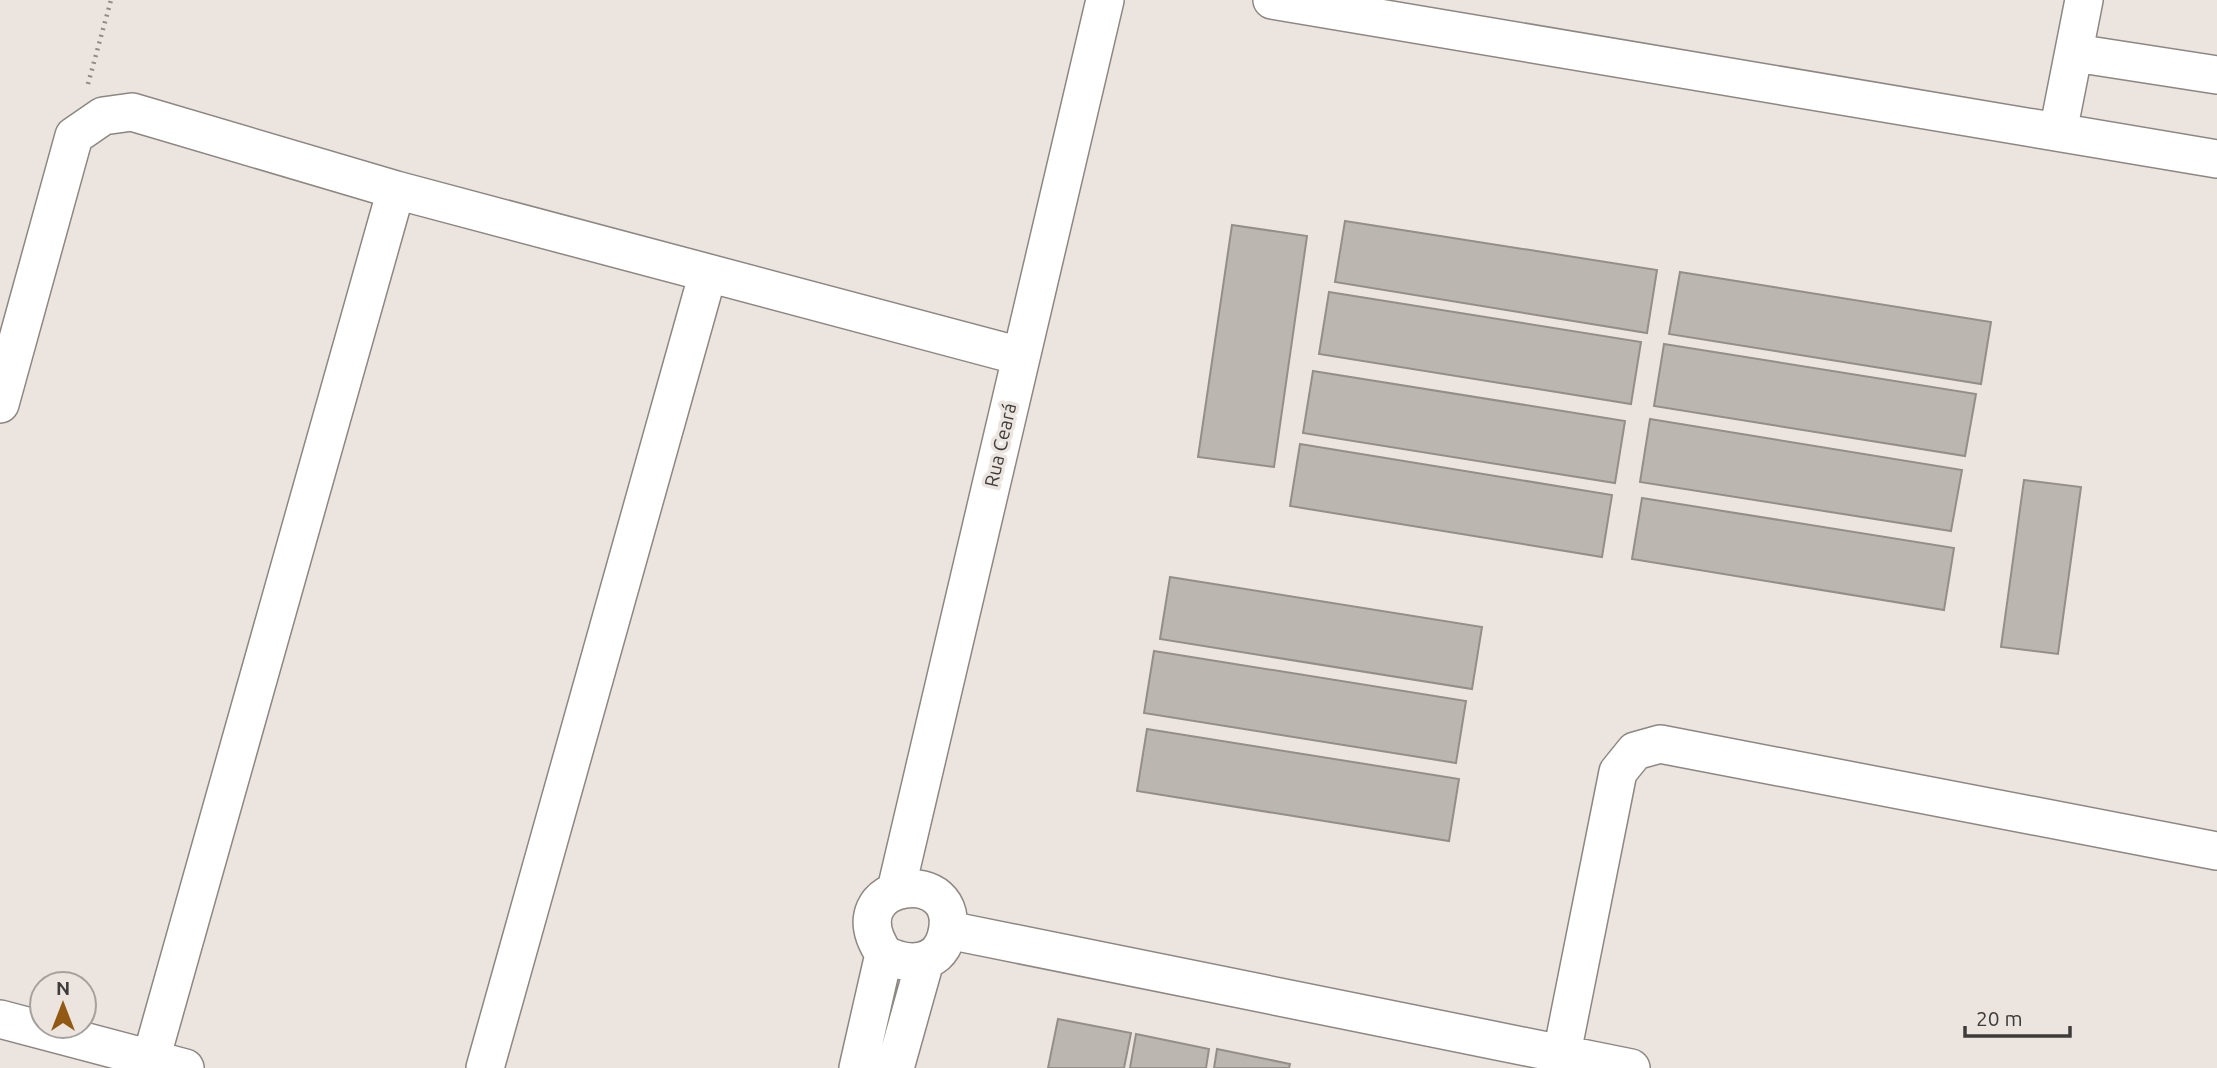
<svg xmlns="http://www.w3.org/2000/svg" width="2217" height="1068" viewBox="0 0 2217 1068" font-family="Ubuntu,sans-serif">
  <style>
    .building { fill: #bcb6b1; stroke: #948e89; stroke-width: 2 }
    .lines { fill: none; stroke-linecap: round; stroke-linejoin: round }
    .minor-casing { stroke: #8d8782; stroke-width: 40 }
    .path { stroke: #8f8b88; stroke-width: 4.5; stroke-dasharray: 2 5; stroke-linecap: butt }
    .minor { stroke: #fff; stroke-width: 37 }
    .labels { text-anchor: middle; stroke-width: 7; stroke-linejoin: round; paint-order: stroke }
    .street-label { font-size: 19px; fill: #3e3c3a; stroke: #ebe4df }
  </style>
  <rect width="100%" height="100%" fill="#ebe4df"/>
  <path class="building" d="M1345,221L1657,270L1647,333L1335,282Z
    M1232,225L1307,236L1274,467L1198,457Z
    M1680,272L1991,322L1981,384L1669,334Z
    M1329,292L1641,342L1631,404L1319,354Z
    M1664,344L1976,394L1965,456L1654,406Z
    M1313,371L1625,421L1615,483L1303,433Z
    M1650,419L1962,470L1951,531L1640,482Z
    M1300,444L1612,495L1602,557L1290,506Z
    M2024,480L2081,487L2058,654L2001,647Z
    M1642,498L1954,548L1944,610L1632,559Z
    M1170,577L1482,627L1472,689L1160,639Z
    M1154,651L1466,701L1456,763L1144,713Z
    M1147,729L1459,779L1449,841L1137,791Z
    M1058,1019L1131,1033L1124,1068H1048Z
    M1136,1034L1209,1049L1206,1068H1130Z
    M1217,1049L1290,1064L1289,1068H1214Z"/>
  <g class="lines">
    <g class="minor-casing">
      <path id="minor" d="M1272,0L2217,159
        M2075,53L2217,75
        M2058,132L2084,0
        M0,404L74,136L103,116L132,112L396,190L1020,356
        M896,890L1105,0
        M948,930L1631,1068
        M0,1019L185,1068
        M151,1059L396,190
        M485,1068L708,273
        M858,1068L884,954C833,878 967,863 946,937C938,967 906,966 884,954
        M895,1068L925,961
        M1559,1068L1618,772L1635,751L1660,744L2217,851"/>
    </g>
    <path class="path" d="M88,84L111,0"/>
    <use href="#minor" class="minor"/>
  </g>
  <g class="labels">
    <g class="street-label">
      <text transform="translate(1000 445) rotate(-77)" y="7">Rua Ceará</text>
    </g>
  </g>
  <g transform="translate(63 1005)"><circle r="33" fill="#ebe4df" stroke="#a6a19d" stroke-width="2"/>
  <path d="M0-5L12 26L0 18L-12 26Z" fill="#925914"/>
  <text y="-10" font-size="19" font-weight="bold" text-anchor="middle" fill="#3e3c3a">N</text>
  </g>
  <path d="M1965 1026v10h105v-10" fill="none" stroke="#3e3c3a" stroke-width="3.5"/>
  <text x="1976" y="1026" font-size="21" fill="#3e3c3a" stroke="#ebe4df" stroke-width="5" paint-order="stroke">20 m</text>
</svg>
